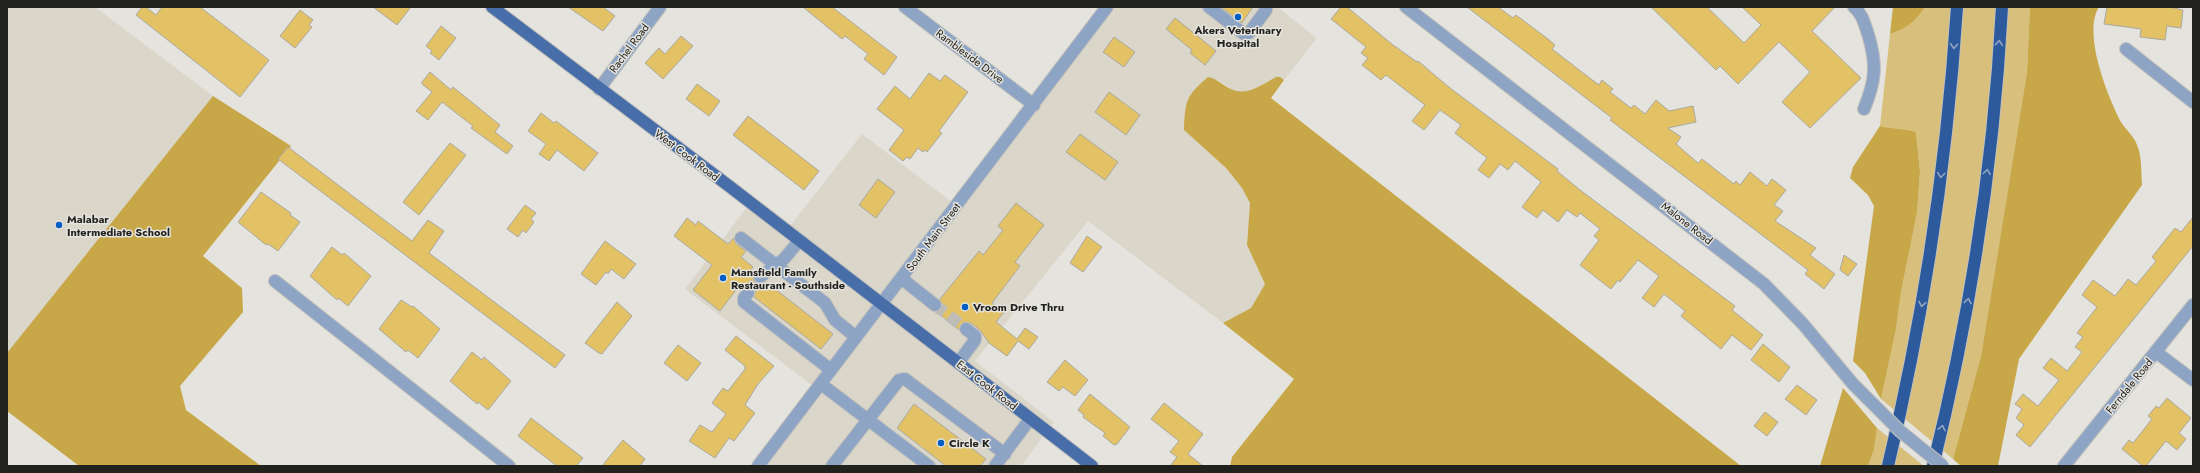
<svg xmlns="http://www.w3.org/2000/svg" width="2200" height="473" viewBox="0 0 2200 473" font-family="Jost,sans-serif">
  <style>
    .built { fill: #dbd6ca }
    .green { fill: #d8c07c }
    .forest { fill: #c7a748 }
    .building { fill: #e2c264; stroke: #aaa8a2 }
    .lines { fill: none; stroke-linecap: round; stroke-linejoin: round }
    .minor-tunnel { stroke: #bebcb7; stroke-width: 12; stroke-dasharray: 12 6; stroke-linecap: butt }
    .minor-casing { stroke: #c2c0bb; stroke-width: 14 }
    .major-casing { stroke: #c2c0bb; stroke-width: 14 }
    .highway-casing { stroke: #c2c0bb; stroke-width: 14 }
    .minor { stroke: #8ea4c5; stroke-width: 12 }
    .major { stroke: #476ea8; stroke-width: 12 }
    .highway { stroke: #2c5a9c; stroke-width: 12 }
    .minor-bridge-casing { stroke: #c2c0bb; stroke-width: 14; stroke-linecap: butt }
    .minor-bridge { stroke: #8ea4c5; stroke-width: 12 }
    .oneway { stroke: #92a5c0 }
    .poi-dot { fill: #045cc5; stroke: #e5e3dd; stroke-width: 1.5 }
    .labels { text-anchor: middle; stroke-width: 3; stroke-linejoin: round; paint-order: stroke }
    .poi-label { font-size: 11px; font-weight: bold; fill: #21211e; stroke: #e5e3dd; text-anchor: start }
    .street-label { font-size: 11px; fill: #21211e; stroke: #e5e3dd }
  </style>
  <rect width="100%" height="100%" fill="#e5e3dd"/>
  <path class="built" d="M7,7H95L213,96L7,353Z
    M1100,7H1277L1317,38L1284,80L1280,77H1276L1249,92H1235L1217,79L1184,130L1226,168L1242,188L1250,203L1247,245L1265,284L1251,308L1223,323L1088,221L975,361L1054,422L1021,466H758L817,389L685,289L750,203L786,231L862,134L952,202Z"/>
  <path class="green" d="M1925,7H2030L2027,72L1981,356L1953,459L1881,399L1896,329L1901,292L1917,213L1920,172L1916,132C1904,128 1892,129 1880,126L1890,34C1906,29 1916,21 1925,7Z
    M1877,428L1924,466H1868L1874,450Z"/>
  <path class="forest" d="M1893,7H1925C1916,21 1906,29 1890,34Z
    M2030,7H2099C2082,33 2108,97 2121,122C2126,130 2134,136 2137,145C2142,156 2141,173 2142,185L2019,359L1998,466H1961L1953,459L1981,356L2027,72Z
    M1208,77C1217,79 1220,83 1227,87C1245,98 1259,86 1276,77H1280L1284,80L1271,98L1741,466H1230L1232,457L1294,379L1223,323L1251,308L1265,284L1247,245L1250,203L1242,188L1226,168L1184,130C1185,101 1186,96 1208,77Z
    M213,96L291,146L203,256L242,288L243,312L180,386L186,410L261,466H79L7,411V353Z
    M1880,126C1892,129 1904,128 1916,132L1920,172L1917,213L1901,292L1896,329L1881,399L1865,373L1853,361L1874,206L1868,195L1850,178L1853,167Z
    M1843,388L1877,428L1874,450L1868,466H1820Z"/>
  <path class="building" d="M142,7H146L156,15L162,7H200L269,60L240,97L136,15Z
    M373,7H411L397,25Z
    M568,7H603L615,16L603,31Z
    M803,7H832L897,57L884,75L864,59L868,54L845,36L842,39Z
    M1221,7H1253L1242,23Z
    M1341,7H1347L1393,45L1417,62L1418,61L1450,88L1558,169L1557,171L1580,190L1735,306L1732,310L1763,335L1751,350L1732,335L1721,349L1681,316L1685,311L1664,294L1654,307L1642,298L1659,276L1638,260L1620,282L1618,280L1611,289L1580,265L1599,240L1594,236L1600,229L1580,213L1577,217L1567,210L1558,222L1543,210L1537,218L1522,207L1541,182L1515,161L1508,170L1500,164L1489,178L1478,170L1487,158L1455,133L1461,125L1440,110L1424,130L1412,121L1425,105L1386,75L1381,80L1362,65L1368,58L1361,53L1366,47L1331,19Z
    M1467,7H1498L1513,18L1516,15L1548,39L1555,45L1552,49L1591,79L1599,85L1602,80L1613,89L1610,92L1631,108L1634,105L1645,114L1656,100L1669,111L1693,106L1696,122L1668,128L1681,137L1676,144L1698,163L1702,159L1734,184L1736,181L1740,185L1750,172L1767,186L1772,179L1786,190L1774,205L1783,211L1775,221L1816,248L1810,255L1835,274L1824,289L1805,274L1808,270L1610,120L1612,118Z
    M1651,7H1707L1744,43L1761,25L1742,7H1835L1812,31L1861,78L1810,128L1782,102L1810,72L1779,42L1738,84L1720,66L1716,70Z
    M2107,7H2170L2183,10L2181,28L2167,26L2165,40L2140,37L2141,29L2104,24Z
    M300,10L313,20L309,25L312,27L295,48L280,36Z
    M1175,18L1216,51L1205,65L1190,53L1192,50L1166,29Z
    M441,26L456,38L439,60L430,53L432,51L426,46Z
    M681,36L693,46L663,79L645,63L659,48L665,54Z
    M1114,37L1135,52L1124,67L1103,52Z
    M430,72L451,90L453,87L500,125L495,132L513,146L507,154L471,128L473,126L442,102L428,120L416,111L432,92L422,84V82Z
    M929,73L940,81L945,75L968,92L939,131L942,133L927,152L925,150L923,152L918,148L910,159L907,157L903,161L889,150L904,130L877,109L895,86L910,99Z
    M697,84L720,101L709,116L686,99Z
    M1109,92L1140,115L1126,135L1095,112Z
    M541,113L554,123L556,121L598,153L584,171L557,150L549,161L539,154L546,144L528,131Z
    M748,116L819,171L804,190L733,135Z
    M1080,134L1118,162L1105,180L1066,152Z
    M450,143L466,155L419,215L403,202Z
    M288,147L412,241L428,220L444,231L429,253L565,355L555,368L278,159Z
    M878,179L895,192L876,218L859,205Z
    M261,192L291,213L290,215L300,222L278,251L268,244L266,245L238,222Z
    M1016,203L1044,225L1015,262L1020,266L992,303L1004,312L996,322L1017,339L1025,328L1038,337L1029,349L1018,341L1007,356L989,343L980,330L971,323L963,322L959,330L937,312L942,306L940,299L979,251L983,255L1003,230L998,226Z
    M525,205L536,213L531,219L534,222L526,233L523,230L518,237L507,229Z
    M2193,217V246L2030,447L2016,435L2024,425L2016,418L2022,409L2015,404L2023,394L2038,406L2059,380L2043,368L2051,358L2067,371L2082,352L2075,347L2083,337L2077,333L2097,307L2082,295L2093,280L2115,296L2128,279L2136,285L2156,261L2152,257L2175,228L2181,232Z
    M687,218L696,225L698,221L728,244L734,238L736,244L746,251L741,257L753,267L751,270L754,272L753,278L754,282L761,284L766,282L833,334L821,349L754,297L755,291L752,287L746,286L742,288L739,286L720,311L693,290L712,265L674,236Z
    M1087,236L1102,247L1083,272L1070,263Z
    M605,241L636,264L624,279L611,269L608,274L606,272L596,285L581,274Z
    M332,247L342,255L344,253L371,276L348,306L338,298L337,300L310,276Z
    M1844,255L1857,264L1848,276L1840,270Z
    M401,300L412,307L413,306L440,329L418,358L408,350L406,352L379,329Z
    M617,302L632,316L602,354L599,353L585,343Z
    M736,336L774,366L758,384L745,405L755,413L734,441L729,438L715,458L689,441L700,425L712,432L726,414L712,403L723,388L728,391L745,369V366L725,350Z
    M1763,344L1790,367L1779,382L1751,360Z
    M678,345L701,363L687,381L664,363Z
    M472,352L482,360L484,357L511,381L488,410L478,402L477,404L450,381Z
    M1065,360L1088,380L1075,396L1063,387L1059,391L1047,382Z
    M1797,385L1817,400L1806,415L1785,399Z
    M1090,394L1130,427L1117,444L1114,445L1103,436L1105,433L1083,417L1084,415L1078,410Z
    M2167,398L2191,418L2179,433L2186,439L2177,450L2166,441L2146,466H2143L2122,449L2129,440L2133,443L2152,419L2148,416L2156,406L2159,408Z
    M1164,403L1203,434L1188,454L1203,466H1170L1177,457L1170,452L1179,441L1151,419Z
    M914,404L986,459L980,466H946L897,428Z
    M1765,412L1778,422L1767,436L1754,426Z
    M531,418L583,458L576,466H557L518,436Z
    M623,440L645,459L640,466H602Z"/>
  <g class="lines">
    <path class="minor-tunnel" d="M748,293L760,277
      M935,305L966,329"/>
    <g class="minor-casing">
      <path id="minor" d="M905,7L1034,105
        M1209,7L1244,34L1249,33L1266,10V7
        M1406,7L1764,284L1803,324L1853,384
        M1854,7C1863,15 1864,23 1868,34C1877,64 1876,80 1864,109
        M2126,49L2193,102
        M599,89L660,7
        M741,238L825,303L835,320L856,337
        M760,277L784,259L799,241
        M901,278L935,305
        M275,281L509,466
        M748,293L744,298V302L831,370
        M2156,352L2193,380
        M958,363L975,340V336L966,329
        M821,384L929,466
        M758,466L1107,7
        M832,466L899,380L905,379L1005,454
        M995,466L1030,419
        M2064,466L2193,305"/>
    </g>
    <g class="major-casing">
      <path id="major" d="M492,7L729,186L1092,466"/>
    </g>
    <g class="highway-casing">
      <path id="highway" d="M1888,466C1924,315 1947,162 1957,7
        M1933,466C1970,316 1994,161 2002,7"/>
    </g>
    <use href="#minor" class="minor"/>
    <use href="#major" class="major"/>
    <use href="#highway" class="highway"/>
    <g class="minor-bridge-casing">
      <path id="minor-bridge" d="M1853,384L1900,431L1943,466"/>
    </g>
    <use href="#minor-bridge" class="minor-bridge"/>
  </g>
  <defs><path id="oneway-chevron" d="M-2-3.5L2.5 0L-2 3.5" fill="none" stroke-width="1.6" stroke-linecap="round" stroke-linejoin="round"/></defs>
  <g class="oneway">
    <use href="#oneway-chevron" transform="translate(1999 43) rotate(-85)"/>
    <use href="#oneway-chevron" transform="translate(1954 46) rotate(95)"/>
    <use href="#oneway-chevron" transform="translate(1987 172) rotate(-82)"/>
    <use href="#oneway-chevron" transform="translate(1941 175) rotate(97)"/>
    <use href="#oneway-chevron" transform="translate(1968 301) rotate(-80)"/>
    <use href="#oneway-chevron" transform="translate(1922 304) rotate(100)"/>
    <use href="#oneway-chevron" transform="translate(1942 428) rotate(-77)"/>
  </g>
  <g class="poi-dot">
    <circle cx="1238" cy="17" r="4"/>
    <circle cx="59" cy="225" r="4"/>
    <circle cx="723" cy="278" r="4"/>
    <circle cx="965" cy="307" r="4"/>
    <circle cx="941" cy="443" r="4"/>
  </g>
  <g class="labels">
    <g class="poi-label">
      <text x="1238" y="34" text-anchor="middle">Akers Veterinary<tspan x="1238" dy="13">Hospital</tspan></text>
      <text x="67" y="223">Malabar<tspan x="67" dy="13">Intermediate School</tspan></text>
      <text x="731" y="276">Mansfield Family<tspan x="731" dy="13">Restaurant - Southside</tspan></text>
      <text x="973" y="311">Vroom Drive Thru</text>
      <text x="949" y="447">Circle K</text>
    </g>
    <g class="street-label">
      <text transform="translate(629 48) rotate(-53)" y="4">Rachel Road</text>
      <text transform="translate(970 56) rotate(37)" y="4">Rambleside Drive</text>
      <text transform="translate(687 155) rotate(37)" y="4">West Cook Road</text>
      <text transform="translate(1687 223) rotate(38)" y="4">Malone Road</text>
      <text transform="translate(933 237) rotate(-53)" y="4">South Main Street</text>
      <text transform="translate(987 385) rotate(38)" y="4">East Cook Road</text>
      <text transform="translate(2129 386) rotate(-51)" y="4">Ferndale Road</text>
    </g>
  </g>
  <rect width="2200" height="473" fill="none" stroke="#21211e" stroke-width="16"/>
</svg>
